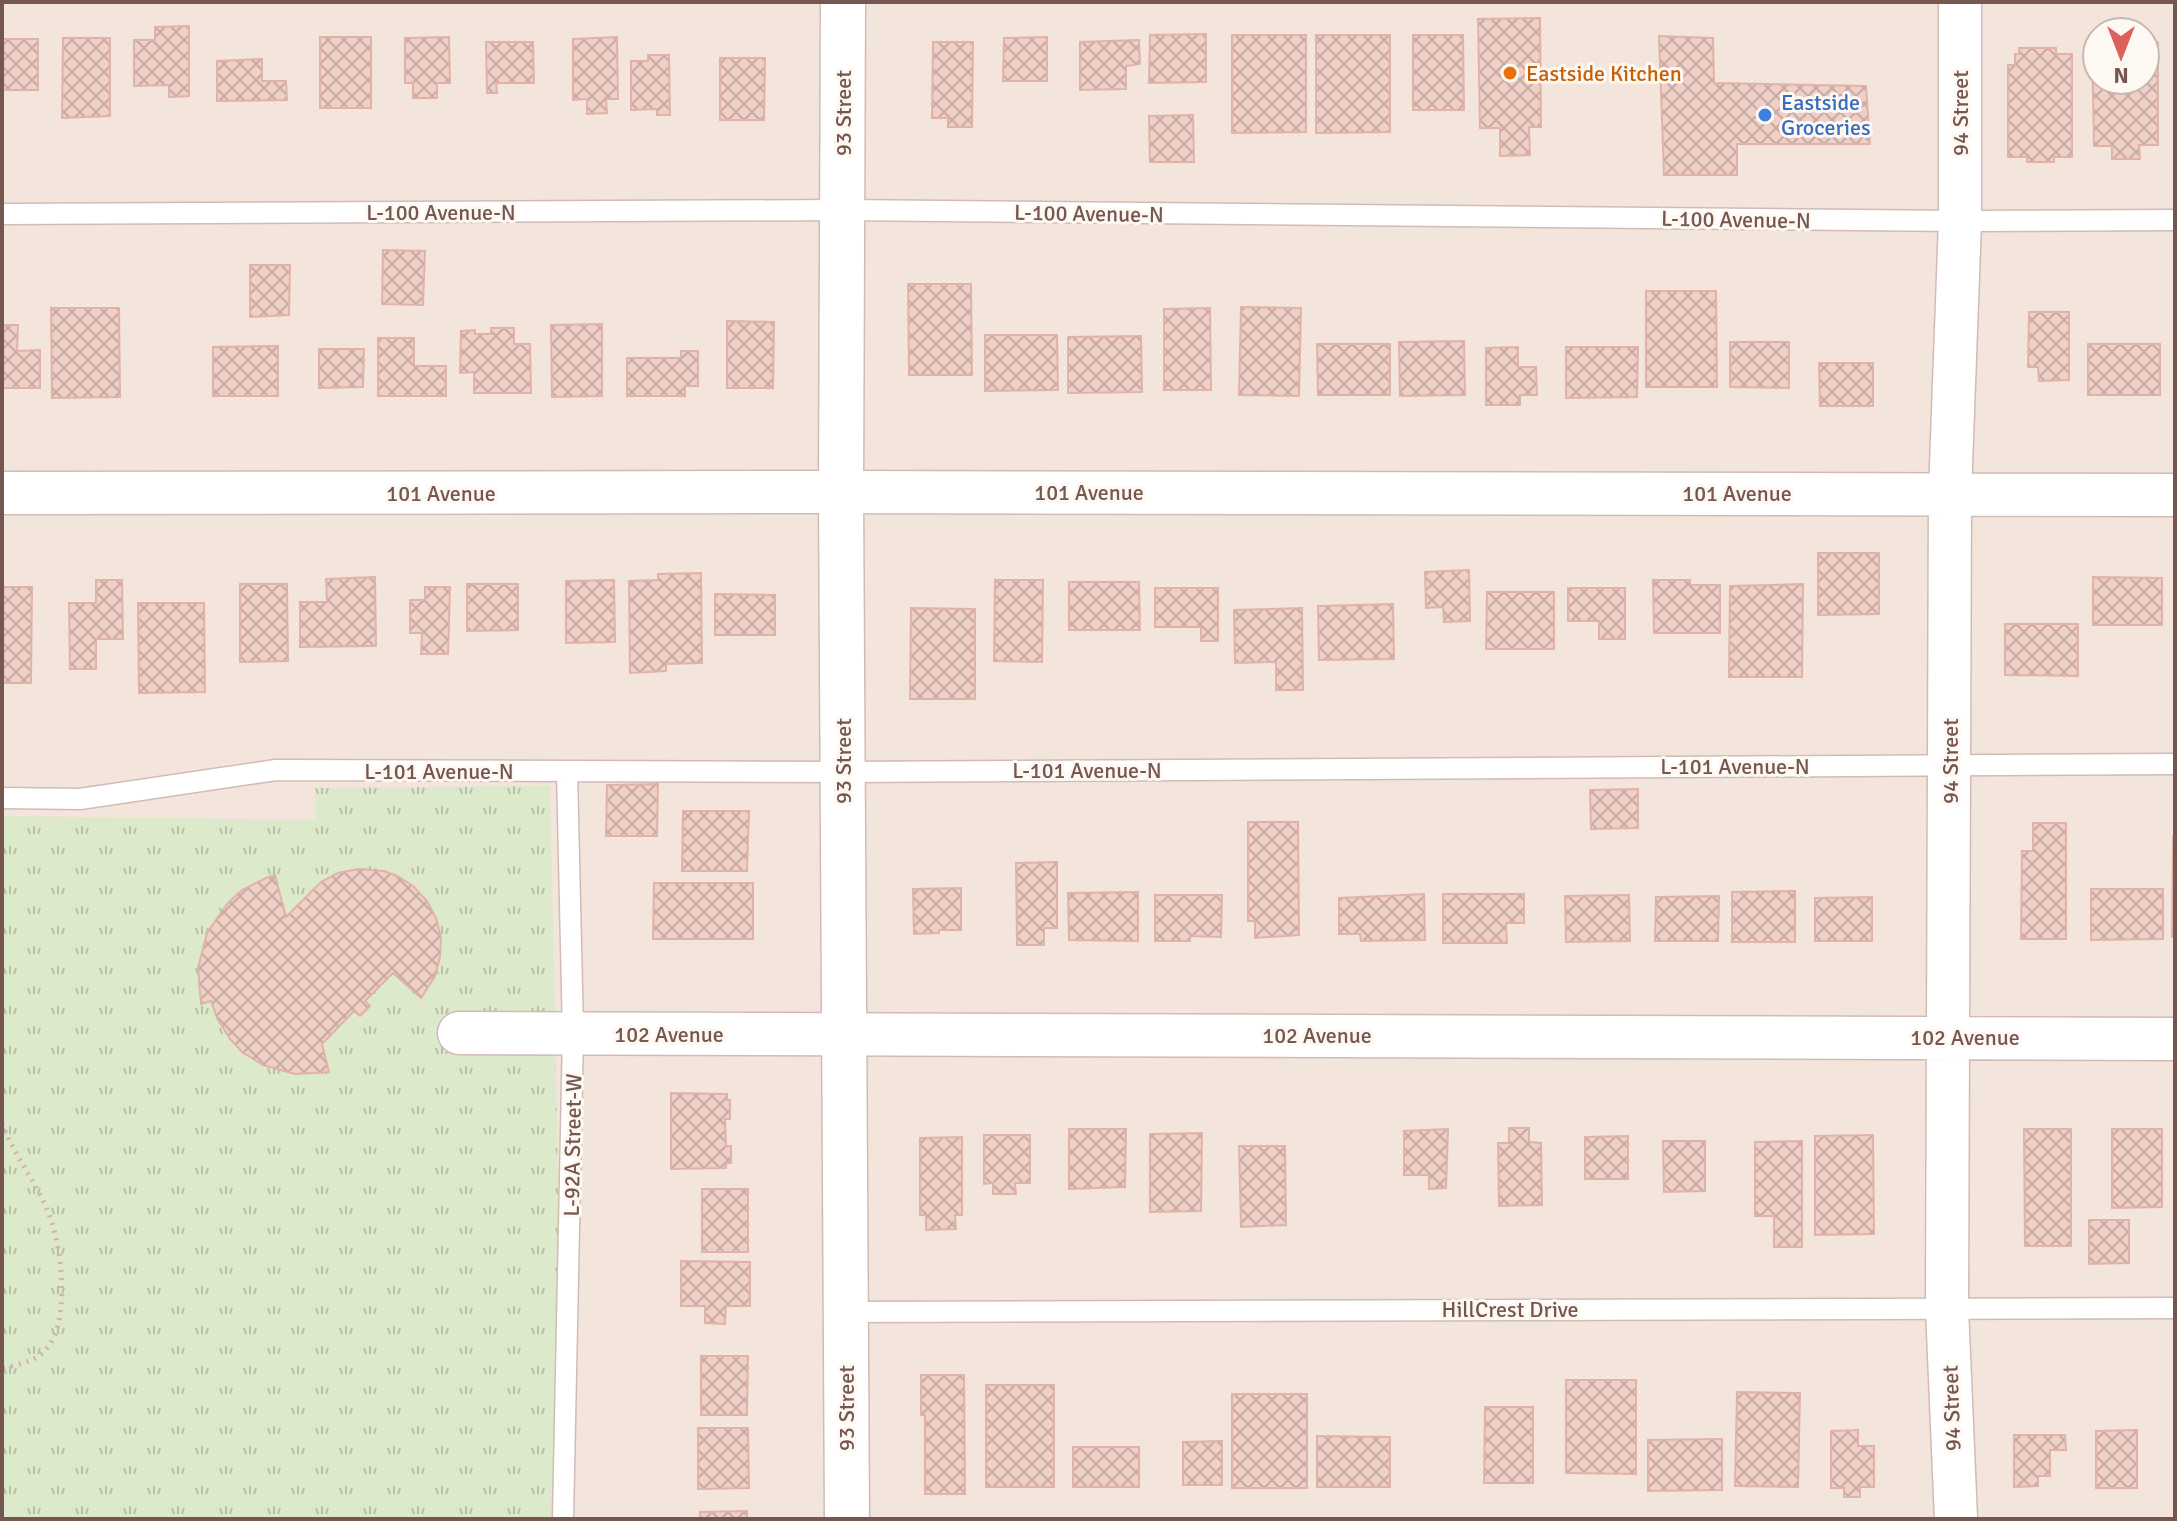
<svg xmlns="http://www.w3.org/2000/svg" width="2177" height="1521" viewBox="0 0 2177 1521" font-family="Signika,sans-serif">
  <style>
    .residential { fill: #f3e4dc; fill-rule: evenodd }
    .park { fill: url(#park-tufts) }
    .building { fill: url(#building-cross-hatch); stroke: #e1b3a8; stroke-width: 2 }
    .lines { fill: none; stroke-linecap: round; stroke-linejoin: round }
    .service-casing { stroke: #d0bcb5; stroke-width: 23 }
    .minor-casing { stroke: #d0bcb5; stroke-width: 45 }
    .tertiary-casing { stroke: #d0bcb5; stroke-width: 47 }
    .path { stroke: #d5b2a9; stroke-width: 5; stroke-dasharray: 2 6; stroke-linecap: butt }
    .service { stroke: #fff; stroke-width: 20 }
    .minor { stroke: #fff; stroke-width: 42 }
    .tertiary { stroke: #fff; stroke-width: 44 }
    .food-dot { fill: #e8710a; stroke: #fef8f3; stroke-width: 3 }
    .shop-dot { fill: #3f7fe0; stroke: #fef8f3; stroke-width: 3 }
    .labels { text-anchor: middle; stroke-width: 6; stroke-linejoin: round; paint-order: stroke }
    .food-label { font-size: 22px; fill: #c56008; stroke: #fef8f3; text-anchor: start }
    .shop-label { font-size: 22px; fill: #366cbe; stroke: #fef8f3; text-anchor: start }
    .street-label { font-size: 22px; fill: #765750; stroke: #fef8f3 }
  </style>
  <defs>
    <pattern id="park-tufts" width="24" height="20" patternUnits="userSpaceOnUse" patternTransform="scale(2)"><rect width="24" height="20" fill="#dde9cb"/><path d="M3 7l-1-3M5 7V3M7 7l1-3M15 17l-1-3M17 17v-4M19 17l1-3" fill="none" stroke="#b8c0a7"/></pattern>
    <pattern id="building-cross-hatch" width="8" height="8" patternUnits="userSpaceOnUse" patternTransform="scale(2)"><rect width="8" height="8" fill="#efcfc6"/><path d="M0 0l8 8M0 8l8-8" fill="none" stroke="#c6aba3"/></pattern>
  </defs>
  <rect width="100%" height="100%" fill="#fcf3ed"/>
  <path class="residential" d="M2,2H2175V1519H2ZM2097,32H2145V80H2097Z"/>
  <path class="park" d="M550,786L565,1519H2V816L316,820L315,788Z"/>
  <path class="building" d="M1540,18L1541,127H1529L1530,155L1500,156V128H1480L1478,19Z
    M189,26V96L169,97V85L134,86V40H155V27Z
    M1206,34V82L1149,83L1150,35Z
    M1232,35H1306V132L1232,133Z
    M1316,35H1390V132L1316,133Z
    M1413,35H1463L1464,110H1413Z
    M1659,36L1713,38L1714,83L1866,86L1870,144H1737V175H1664Z
    M320,37H371V108H320Z
    M449,37L450,83H437V98H413V83H405V38Z
    M617,37L618,99H606L607,113L587,114V99L573,100V39Z
    M1047,37V81H1003L1004,38Z
    M63,38H110V116L62,118Z
    M2,39H38V90H2Z
    M1139,40L1140,64L1126,66V89L1080,90V42Z
    M486,42H533L534,83H496L497,93H487Z
    M933,42H973L972,127H948V118H932Z
    M2145,42H2158V145H2139L2140,159H2112V146H2094L2092,43H2097V80H2145Z
    M2019,48H2056V54H2072V157H2054V162H2027V157H2008V65H2015V54H2019Z
    M648,55H669L670,115H657V109L631,110V61H648Z
    M720,58H765L764,120H720Z
    M262,59V81H286L287,100L217,101V61Z
    M1193,115L1194,162H1150L1149,116Z
    M383,250L425,251L423,305L382,304Z
    M250,265H290L289,315L250,317Z
    M908,284H971L972,375H909Z
    M1646,291H1716L1717,387H1646Z
    M1241,307L1301,308L1299,396L1239,395Z
    M51,308H119L120,397L52,398Z
    M1210,308L1211,390H1164V309Z
    M2029,312H2069V380L2039,381L2038,367H2028Z
    M727,321L774,322L773,388H727Z
    M602,324V396L552,397L551,325Z
    M2,325H18L17,351L40,350V388H2Z
    M491,328H514V344H530L531,393H474V372L460,373L461,331L475,330V334H491Z
    M985,335H1057L1058,390L985,391Z
    M1141,336L1142,392L1068,393V337Z
    M378,338H414V366H446V396H378Z
    M1464,341L1465,395L1400,396L1399,342Z
    M1730,342H1789V388L1730,387Z
    M1317,344H1390V395H1318Z
    M2088,344H2160V395H2088Z
    M278,346V396H213V347Z
    M1518,347V367H1536L1537,395H1520V405H1486V348Z
    M1566,347H1638L1637,397L1566,398Z
    M319,349H364L363,387L319,388Z
    M681,351H698V386H685V396H627V358H681Z
    M1819,363H1873V406H1820Z
    M1818,553H1879V614L1818,615Z
    M1469,570L1470,621L1444,622L1443,607L1426,608L1425,572Z
    M701,573L702,663L666,664V671L630,673L629,581L658,580V574Z
    M375,577L376,646L300,647V602H327L326,579Z
    M2093,577L2162,578V625H2093Z
    M96,580H122L123,639H96V669H70L69,603H96Z
    M614,580L615,642L566,643V581Z
    M995,580H1043L1042,662L994,661Z
    M1653,580H1690V585H1720V633H1654Z
    M1069,582H1139L1140,630H1069Z
    M240,584H287L288,661L240,662Z
    M467,584H518V630L467,631Z
    M1803,584L1802,677H1729L1730,586Z
    M2,587H32L31,683H2Z
    M425,587H450L448,654H421L422,633H410V600H425Z
    M1155,588H1218V641H1201V627H1155Z
    M1568,588H1625V639H1599V621H1568Z
    M1487,592H1554V649H1486Z
    M715,594L775,595V635H715Z
    M138,603H204L205,692L139,693Z
    M1393,604L1394,659L1319,660L1318,606Z
    M911,608L975,609V699H910Z
    M1302,608L1303,690H1276V662L1235,663L1234,610Z
    M2005,624H2078V676L2005,675Z
    M658,784L657,836H606L607,785Z
    M1638,789V828L1591,829L1590,790Z
    M683,811H749L747,871H682Z
    M1248,822H1298L1299,935L1255,938V921H1248Z
    M2033,823H2066V939H2021L2022,851H2033Z
    M2173,836H2175V937H2172Z
    M1057,862V928H1044V945H1017L1016,863Z
    M358,869L384,871L397,876L413,886L427,901L436,918L441,938L440,957L435,976L421,998L393,973L365,1001L370,1006L360,1016L354,1011L322,1044L329,1072L295,1074L263,1065L242,1052L230,1039L217,1018L211,1001L201,1004L198,968L207,933L228,903L242,890L266,878L275,875L286,917L321,882L338,873Z
    M654,883H753V939H653Z
    M961,888V930H939V933L914,934L913,889Z
    M2091,889H2163V939L2091,940Z
    M1795,891V942H1732V892Z
    M1138,892V941L1069,940L1068,893Z
    M1424,894L1425,940L1361,941L1360,934H1339V898Z
    M1443,894H1524V923H1506L1507,943H1443Z
    M1155,895H1222L1221,937L1190,936V941H1155Z
    M1629,895L1630,941L1566,942L1565,896Z
    M1719,896L1718,941H1655L1656,897Z
    M1872,897V941H1815V898Z
    M671,1093L727,1094V1100H730V1119H725L726,1146H731V1163H726V1168L671,1169Z
    M1509,1128H1529V1142L1541,1143L1542,1205L1499,1206L1498,1143H1509Z
    M1069,1129H1126L1125,1187L1069,1189Z
    M1448,1129L1446,1188L1429,1189V1175H1404V1131Z
    M2024,1129H2071V1246H2025Z
    M2112,1129H2162V1207L2112,1208Z
    M1202,1133L1201,1211L1150,1212V1134Z
    M984,1135H1030V1183H1015L1016,1194H993V1183L984,1184Z
    M1873,1135L1874,1234L1815,1235V1136Z
    M1628,1136V1179H1585V1137Z
    M962,1137V1215H955L956,1229L926,1230V1215H920V1138Z
    M1663,1141H1705V1191L1664,1192Z
    M1802,1141V1247H1774V1216H1755V1142Z
    M1239,1146H1285L1286,1225L1241,1227Z
    M702,1189H748V1252H702Z
    M2089,1220H2129V1263L2089,1264Z
    M681,1261L750,1262V1306H726L725,1324L705,1323V1306H681Z
    M701,1356H748L747,1415H701Z
    M921,1375H964L965,1494H925V1415H921Z
    M1566,1380H1636V1474L1566,1473Z
    M986,1385H1054V1487H986Z
    M1737,1392L1800,1393L1798,1487L1735,1486Z
    M1232,1394H1307V1488H1232Z
    M1485,1407H1533V1483H1484Z
    M698,1428H748L749,1488L698,1489Z
    M1858,1430V1446H1874V1487H1860V1497H1844V1488H1831V1431Z
    M2137,1430V1488H2096V1431Z
    M2014,1435H2065L2066,1450H2050V1476H2038V1486L2014,1487Z
    M1317,1436L1390,1437V1487H1317Z
    M1722,1439V1490L1648,1491V1440Z
    M1222,1441V1485H1183V1442Z
    M1073,1447H1139V1487H1073Z
    M747,1511V1519H700V1512Z"/>
  <g class="lines">
    <g class="service-casing">
      <path id="service" d="M2,214L842,210L1960,221L2175,220
        M2,798L80,799L276,770L843,772L2175,764
        M846,1312L2175,1308
        M563,1519L573,1033L567,771"/>
    </g>
    <g class="minor-casing">
      <path id="minor" d="M2,493L841,492L2175,495
        M459,1033L2175,1039
        M1956,1519L1947,1308L1950,493L1960,221V2"/>
    </g>
    <g class="tertiary-casing">
      <path id="tertiary" d="M843,2L841,492L847,1519"/>
    </g>
    <path class="path" d="M2,1123C14,1156 38,1184 50,1217C62,1251 74,1334 37,1357C27,1363 14,1366 2,1368"/>
    <use href="#service" class="service"/>
    <use href="#minor" class="minor"/>
    <use href="#tertiary" class="tertiary"/>
  </g>
  <circle class="food-dot" cx="1510" cy="73" r="8"/>
  <circle class="shop-dot" cx="1765" cy="115" r="8"/>
  <g class="labels">
    <g class="food-label">
      <text x="1526" y="81">Eastside Kitchen</text>
    </g>
    <g class="shop-label">
      <text x="1781" y="110">Eastside<tspan x="1781" dy="25">Groceries</tspan></text>
    </g>
    <g class="street-label">
      <text transform="translate(843 113) rotate(-90)" y="8">93 Street</text>
      <text transform="translate(1960 113) rotate(-90)" y="8">94 Street</text>
      <text x="441" y="220">L-100 Avenue-N</text>
      <text transform="translate(1089 213) rotate(1)" y="8">L-100 Avenue-N</text>
      <text transform="translate(1736 219) rotate(1)" y="8">L-100 Avenue-N</text>
      <text x="1089" y="500">101 Avenue</text>
      <text x="441" y="501">101 Avenue</text>
      <text x="1737" y="501">101 Avenue</text>
      <text transform="translate(843 761) rotate(-90)" y="8">93 Street</text>
      <text transform="translate(1950 761) rotate(-90)" y="8">94 Street</text>
      <text x="1735" y="774">L-101 Avenue-N</text>
      <text x="1087" y="778">L-101 Avenue-N</text>
      <text x="439" y="779">L-101 Avenue-N</text>
      <text x="669" y="1042">102 Avenue</text>
      <text x="1317" y="1043">102 Avenue</text>
      <text x="1965" y="1045">102 Avenue</text>
      <text transform="translate(572 1145) rotate(-89)" y="8">L-92A Street-W</text>
      <text x="1510" y="1317">HillCrest Drive</text>
      <text transform="translate(846 1408) rotate(-90)" y="8">93 Street</text>
      <text transform="translate(1951 1408) rotate(-92)" y="8">94 Street</text>
    </g>
  </g>
  <rect width="2177" height="1521" fill="none" stroke="#765750" stroke-width="8"/>
  <g transform="translate(2121 56) rotate(180)"><circle r="38" fill="#fef8f3" stroke="#c8b8b2" stroke-width="2"/>
  <path d="M0-6L14 30L0 20L-14 30Z" fill="#dc615c"/>
  <text y="-12" font-size="22" font-weight="bold" text-anchor="middle" fill="#765750">N</text>
  </g>
</svg>
